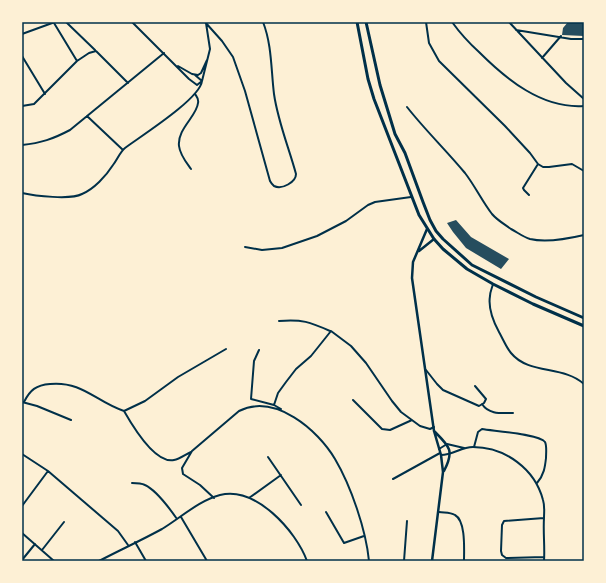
<svg xmlns="http://www.w3.org/2000/svg" width="606" height="583" viewBox="0 0 606 583" font-family="Helvetica,sans-serif">
  <style>
    .building { fill: #264d5e }
    .lines { fill: none; stroke-linecap: round; stroke-linejoin: round }
    .minor { stroke: #003049; stroke-width: 2 }
    .tertiary { stroke: #003049; stroke-width: 2.5 }
    .secondary { stroke: #003049; stroke-width: 3 }
    .neatline { fill: none; stroke: #003049; stroke-width: 1.5 }
  </style>
  <rect width="100%" height="100%" fill="#fdf0d5"/>
  <path class="building" d="M568,22H584V36L562,35L563,28Z
    M456,220L471,237L509,259L501,269L466,248L453,232L447,223Z"/>
  <g class="lines">
    <path class="minor" d="M66,22L95,50
      M132,22L189,79L197,85L202,81L210,49L206,23
      M205,22L222,41L233,57L245,91L270,181C271,183 273,185 274,186C282,190 296,182 296,174C289,148 278,122 274,94C271,70 272,45 263,22
      M426,22L429,43L439,61L505,126L530,153L538,164L543,167H549L572,164L584,171
      M452,22C460,33 469,43 479,52C506,79 542,109 584,106
      M509,22L566,83L584,99
      M54,23L77,61
      M516,30L571,39H584
      M22,34L55,22
      M22,56L45,94
      M542,58L561,36
      M178,66L192,74L198,75L201,73L207,60
      M22,106L34,104L77,61L89,53L96,51L128,83
      M407,107C425,130 446,150 465,173C475,186 482,201 492,214C497,220 504,224 511,229C517,232 523,237 530,239C547,243 567,239 584,235
      M87,116L123,150
      M22,145C41,143 53,139 70,130L164,53
      M191,169C186,162 180,155 179,146C177,129 197,116 198,103C199,99 197,97 195,94
      M22,193C35,196 71,200 82,194C94,189 106,176 113,165C117,160 120,152 125,148C141,136 200,99 202,81L195,75
      M529,195L524,190L523,188L538,164
      M245,247L262,250L282,248L317,236L346,221L368,205L375,202L411,197
      M493,284C492,288 490,292 490,296C488,308 493,321 499,332C503,339 506,347 511,353C529,375 563,365 584,384
      M279,321C302,319 310,322 330,331
      M259,350L254,361L251,399L274,405L281,409
      M426,370L437,384L443,390L479,406L484,403L486,399L475,386
      M353,400L382,429L390,430L412,420
      M22,402L37,406L71,420
      M24,402C30,390 36,385 50,384C83,381 96,402 124,411L145,401L178,377L226,349
      M482,404C489,415 502,413 513,413
      M274,405L278,393L286,382L296,369L311,356L331,331L351,346L366,363L392,401L401,412L420,426L430,429L434,427
      M124,411C132,425 155,464 174,460C180,459 186,454 191,452
      M474,447L478,432L482,429C493,431 539,434 545,442C547,446 546,453 546,458C545,467 544,475 537,483
      M439,449L447,444L464,448
      M22,454L48,471L118,531L128,545
      M441,455C453,455 461,447 473,447C505,447 535,469 543,500C545,506 544,512 544,518C543,532 545,547 544,561
      M584,455V486
      M268,457L301,505
      M393,479L440,453
      M132,483C136,483 141,483 145,485C156,490 170,509 177,519
      M214,498L200,485L183,474L182,468L192,451L239,411C275,393 318,430 335,459C351,486 366,530 369,561
      M249,498L281,475
      M22,506L48,471
      M326,512L344,543L364,536
      M439,512C444,513 450,512 455,515C466,521 464,550 464,561
      M181,517L207,561
      M544,518L504,521L502,525L501,551L502,555L506,558L544,557
      M22,533L54,561
      M135,542L146,561
      M42,550L64,522
      M22,560L35,544
      M99,561C120,550 142,540 162,529C180,518 200,500 220,495C256,486 296,531 307,561
      M404,561L407,521"/>
    <path class="tertiary" d="M427,229L413,262L412,278L434,431L441,455L443,472L432,561
      M419,251L434,239
      M434,431C449,446 455,450 444,471"/>
    <path class="secondary" d="M357,22L368,79L374,99L419,215L434,239L443,249L467,269L493,284L533,304L584,326
      M366,22L380,85L395,134L405,153L423,202L430,220L436,231L443,239L472,265L536,297L584,318"/>
  </g>
  <rect width="606" height="583" fill="none" stroke="#fdf0d5" stroke-width="46"/>
  <rect x="23" y="23" width="560" height="537" class="neatline"/>
</svg>
